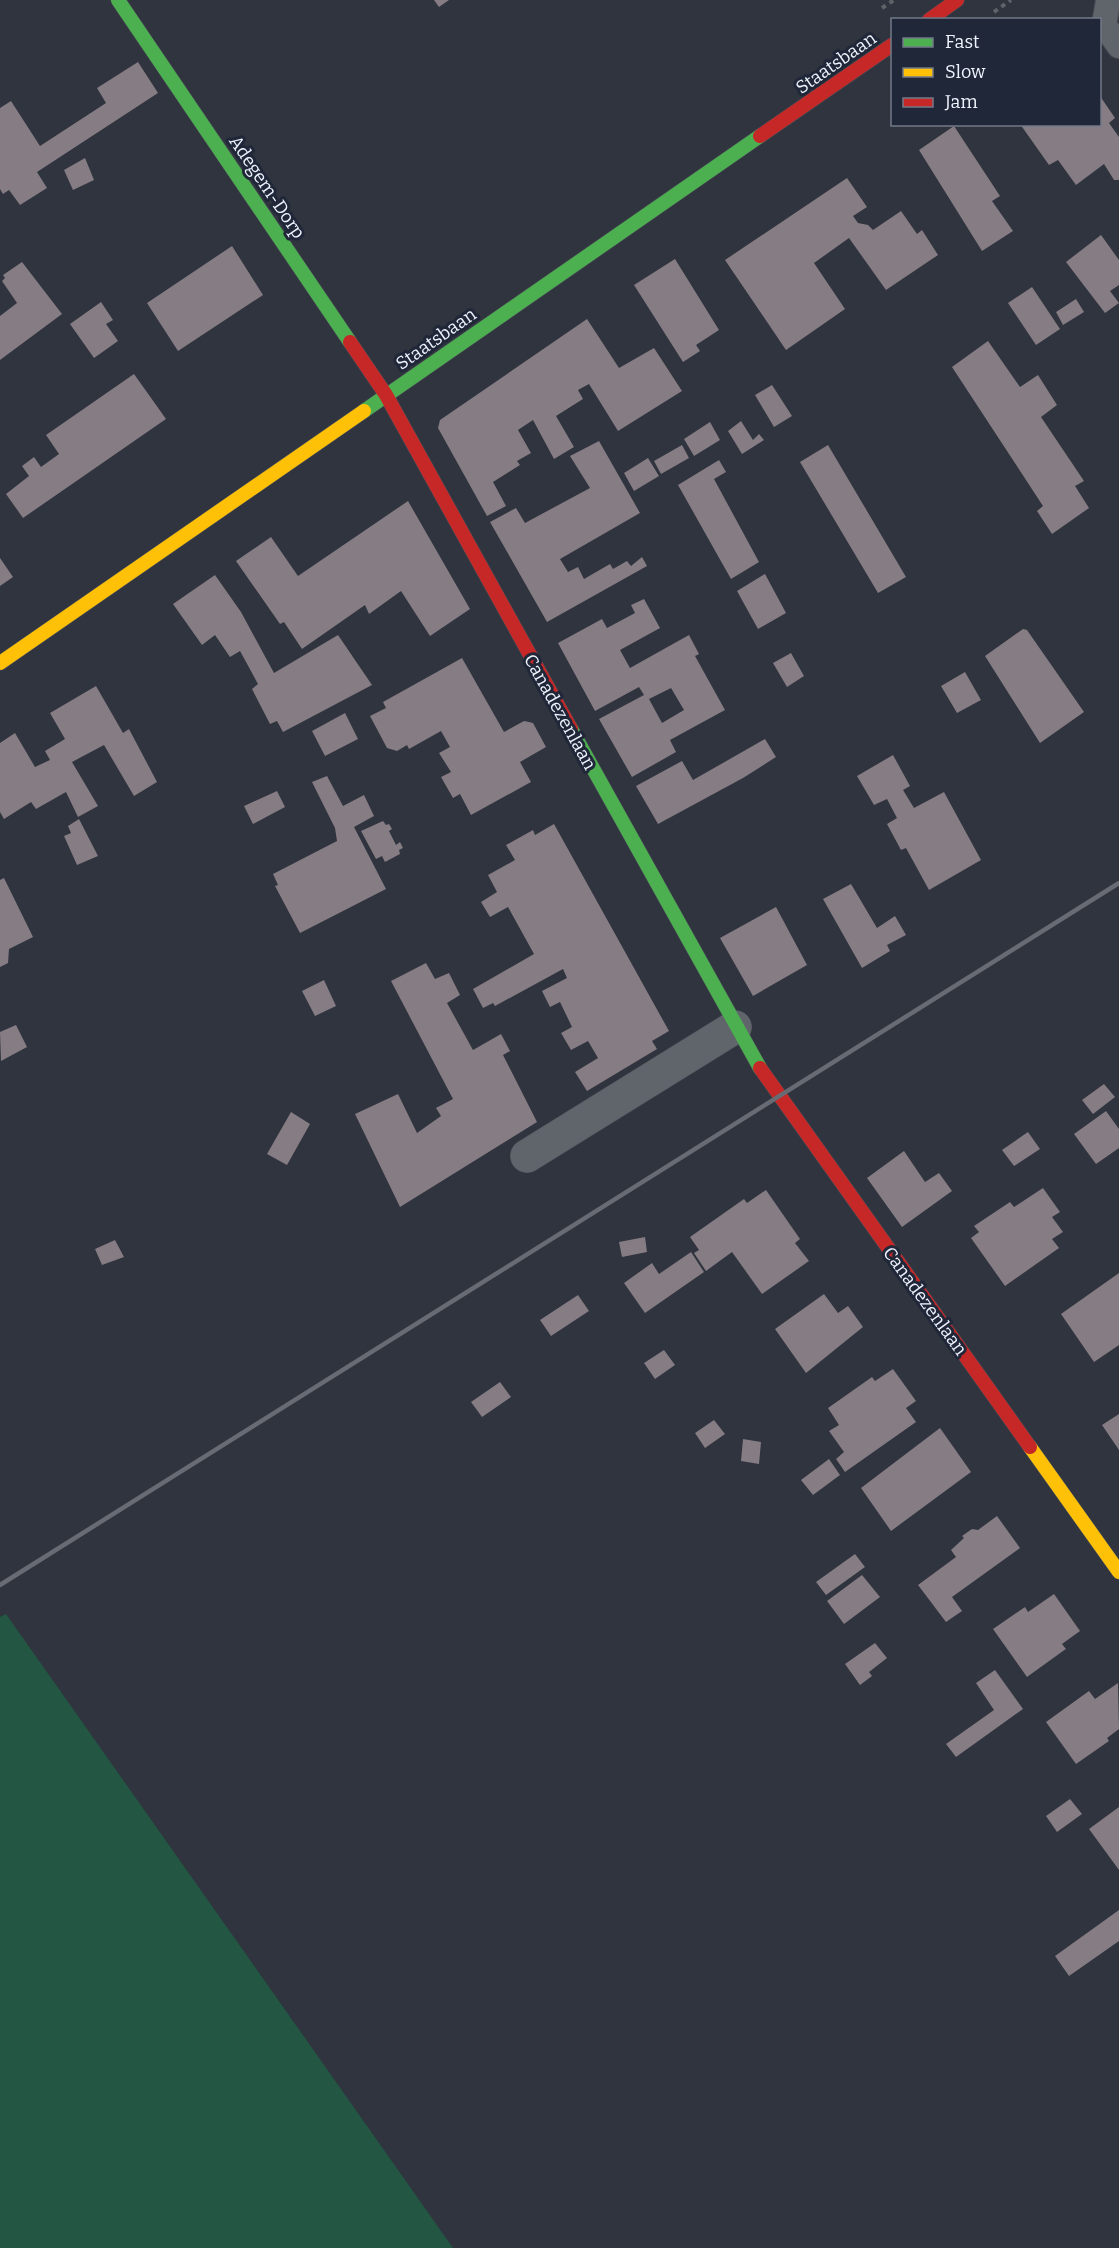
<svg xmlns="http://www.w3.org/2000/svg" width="1119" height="2248" viewBox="0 0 1119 2248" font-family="Bitter,serif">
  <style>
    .green { fill: #235744 }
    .building { fill: #867c84; fill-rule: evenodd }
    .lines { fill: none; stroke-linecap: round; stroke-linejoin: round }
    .lane-casing { stroke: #4c5058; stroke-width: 26 }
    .street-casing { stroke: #4c5058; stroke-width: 34 }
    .fast-casing { stroke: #4c5058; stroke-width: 15 }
    .slow-casing { stroke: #4c5058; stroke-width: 15 }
    .jam-casing { stroke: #4c5058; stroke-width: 15 }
    .path { stroke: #5f6269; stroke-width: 4; stroke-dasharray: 4.5 4.5; stroke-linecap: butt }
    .lane { stroke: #60646b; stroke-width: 24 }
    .street { stroke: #60646b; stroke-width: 33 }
    .fast { stroke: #4caf50; stroke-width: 14 }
    .slow { stroke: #ffc107; stroke-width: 14 }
    .jam { stroke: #c62828; stroke-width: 14 }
    .rail { stroke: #686b73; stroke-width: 4.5 }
    .labels { text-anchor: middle; stroke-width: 6; stroke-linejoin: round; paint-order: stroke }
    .street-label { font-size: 18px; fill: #f0f4fe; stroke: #1f2739 }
  </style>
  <rect width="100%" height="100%" fill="#2f343e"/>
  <path class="green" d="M6,1614L453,2248H0V1617Z"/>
  <path class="building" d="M434,0H449L439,7Z
    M138,62L158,93L37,172L47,188L20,205L9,190L3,194L0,189V108L11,101L40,146L106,103L97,88Z
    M1100,96L1115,118L1109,123L1119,137V180H1114L1104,164L1076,185L1058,160L1049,165L1020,124H1100Z
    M954,126L1000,196L992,201L1013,231L982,251L919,150Z
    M85,158L94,180L73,190L64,170Z
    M847,178L867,207L853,216L858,223L868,225L873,230L901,211L917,234L922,230L938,255L886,290L849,238L814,263L845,309L786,350L725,260Z
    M1101,235L1119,260V285L1110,291L1119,303L1105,313L1066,262Z
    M232,246L263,295L178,351L147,303Z
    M675,259L719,330L696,345L700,351L683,362L634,285Z
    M22,262L62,314L0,360V316L17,303L2,281L5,278L3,275Z
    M1032,287L1060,329L1036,345L1008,303Z
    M1076,299L1084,312L1063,325L1056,312Z
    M101,302L113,320L106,324L118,341L94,358L70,324Z
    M587,319L619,368L654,348L682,391L618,431L589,384L578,390L583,399L556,416L574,447L554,459L533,420L518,430L531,453L517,461L520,465L493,482L506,506L487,516L438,428L440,420Z
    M988,341L1020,387L1038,375L1057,405L1041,417L1084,481L1075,486L1089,508L1052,534L1037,511L1043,506L952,367Z
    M134,374L166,419L23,518L6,494L29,476L22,466L34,457L41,467L59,454L46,435Z
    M772,385L792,416L774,427L755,395Z
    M741,421L753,440L759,434L764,440L742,454L728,431Z
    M710,422L720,440L694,456L684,439Z
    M599,441L640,513L560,559L568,572L578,567L584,579L610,564L613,569L627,561L631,566L642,557L647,566L547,622L490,522L516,508L525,523L590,488L570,456Z
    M682,445L689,458L661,474L654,461Z
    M828,445L906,577L878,593L800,462Z
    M648,458L659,476L634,491L624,473Z
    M719,460L726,472L714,479L759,562L731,579L678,485Z
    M408,501L470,609L430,636L401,591L369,614L365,605L302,649L284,622L280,624L236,561L271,537L298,576Z
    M0,558L13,577L0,586Z
    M765,574L786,613L758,629L737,591Z
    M215,575L241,612L274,673L338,635L372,685L283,732L277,721L270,724L252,689L258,684L240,651L230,657L215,635L202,645L173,604Z
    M644,599L660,628L620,650L630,668L689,635L699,654L695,656L725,710L670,740L676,752L632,777L599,719L644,695L639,687L595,711L558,643L602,619L607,628L635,613L631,605ZM671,688L684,710L662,723L649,699Z
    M1023,629L1027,630L1084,712L1040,743L985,656Z
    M791,653L804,676L787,687L773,663Z
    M462,658L504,732L524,721L529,722L533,723L546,747L520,762L531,782L471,815L460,794L453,798L441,777L451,772L439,753L450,747L441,731L409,749L407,745L397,751L387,748L370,716L386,708L383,702Z
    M965,672L981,700L957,713L941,686Z
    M96,686L123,733L129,729L157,782L134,796L104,745L72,762L98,806L78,817L66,792L36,809L31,802L4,819L0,812V743L15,733L35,767L50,760L45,751L65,739L50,713Z
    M345,713L358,739L325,756L312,731Z
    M765,739L776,757L743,778L658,824L636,786L682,761L693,780Z
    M893,755L910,786L903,790L914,808L944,792L981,860L929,890L906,848L901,850L887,824L897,818L887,799L874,805L857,776Z
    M327,776L343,806L364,795L374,816L354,827L386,889L300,933L275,886L278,885L273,874L337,841L335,828L312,782Z
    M277,791L285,807L253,824L244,806Z
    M79,819L98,856L77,865L64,836L71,833L68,826Z
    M383,821L386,825L389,824L392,829L389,831L396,845L400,842L403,848L399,850L400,854L385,862L382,856L376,859L361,831Z
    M554,824L669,1031L652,1041L657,1049L587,1091L575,1072L598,1058L588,1041L571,1050L561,1033L572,1027L560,1002L550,1007L542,991L567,978L563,969L495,1006L493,1003L483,1008L473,989L534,954L508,907L490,917L481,902L497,892L488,875L515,860L506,845L533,830L535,835Z
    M4,878L33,937L9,949L8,963L0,967V880Z
    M851,884L877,928L895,916L906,935L887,945L890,951L862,968L823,899Z
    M776,907L807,965L753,996L720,938Z
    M426,963L435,979L449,973L460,995L447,1003L473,1050L501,1034L510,1051L503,1055L537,1122L400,1207L355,1114L398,1094L417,1133L441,1116L436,1108L453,1099L391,981Z
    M324,980L336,1006L315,1016L302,991Z
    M16,1025L27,1047L1,1061L0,1032Z
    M1104,1084L1115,1097L1093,1114L1082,1100Z
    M1106,1111L1119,1129V1148L1096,1164L1074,1134Z
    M291,1112L310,1124L287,1165L267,1154Z
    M1028,1132L1040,1149L1014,1166L1002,1150Z
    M904,1151L925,1182L939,1173L952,1191L902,1227L867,1178Z
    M1043,1188L1060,1212L1052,1217L1063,1232L1052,1239L1059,1248L1005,1286L971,1238L979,1232L974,1226L1010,1202L1014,1207Z
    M766,1190L800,1239L795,1243L809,1261L762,1294L732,1252L706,1271L694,1253L699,1250L690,1237L744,1199L747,1203Z
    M645,1237L647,1252L622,1257L619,1242Z
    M115,1240L124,1257L102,1265L95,1249Z
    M691,1252L704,1272L645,1313L624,1283L652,1263L659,1274Z
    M1119,1273V1345L1094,1362L1061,1314Z
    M824,1294L838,1313L848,1306L863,1327L806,1373L775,1329Z
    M578,1295L589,1311L551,1336L540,1320Z
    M664,1350L675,1365L655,1379L644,1363Z
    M893,1369L916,1401L906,1408L916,1422L845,1472L836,1459L844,1452L829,1431L839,1425L828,1408L872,1377L875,1381Z
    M500,1382L511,1397L482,1417L471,1402Z
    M1119,1414V1450L1102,1425Z
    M714,1420L725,1434L705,1448L695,1433Z
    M940,1428L971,1472L891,1531L861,1488Z
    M743,1439L761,1442L759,1464L741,1461Z
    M829,1459L840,1475L813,1495L801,1480Z
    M997,1516L1020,1548L952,1597L962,1611L946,1622L918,1585L956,1557L951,1550L964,1538L962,1536L972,1529L978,1530Z
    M855,1554L865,1567L826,1595L816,1582Z
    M862,1575L880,1597L844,1624L827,1601Z
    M1054,1594L1080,1631L1062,1644L1066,1649L1063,1651L1027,1677L993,1629L1025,1607L1028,1612Z
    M875,1643L887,1658L869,1672L872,1676L860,1685L845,1664Z
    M995,1670L1023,1709L956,1757L946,1744L994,1710L976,1683Z
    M1118,1683L1119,1729L1107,1738L1109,1741L1076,1764L1046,1722L1089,1691L1095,1699Z
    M1070,1799L1082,1814L1057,1832L1046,1816Z
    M1119,1807V1870L1089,1829Z
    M1119,1910V1941L1069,1976L1055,1956Z"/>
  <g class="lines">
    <g class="lane-casing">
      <path id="lane" d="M1108,1L1104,25L1119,46"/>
    </g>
    <g class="street-casing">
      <path id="street" d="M527,1156L735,1027"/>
    </g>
    <g class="fast-casing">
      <path id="fast" d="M118,0L350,342
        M364,411L760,136
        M571,729L760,1068"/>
    </g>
    <g class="slow-casing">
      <path id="slow" d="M0,663L364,411
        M1030,1447L1119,1572"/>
    </g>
    <g class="jam-casing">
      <path id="jam" d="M929,20L957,0
        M760,136L892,45
        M350,342L386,395L571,729
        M760,1068L1030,1447"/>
    </g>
    <path class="path" d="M882,8L894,0
      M994,12L1011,0"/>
    <use href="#lane" class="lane"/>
    <use href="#street" class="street"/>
    <use href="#fast" class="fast"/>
    <use href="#slow" class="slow"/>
    <use href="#jam" class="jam"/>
    <path class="rail" d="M0,1585L1119,883"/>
  </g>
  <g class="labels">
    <g class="street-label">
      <text transform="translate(836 63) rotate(-35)" y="6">Staatsbaan</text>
      <text transform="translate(267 187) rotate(56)" y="6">Adegem-Dorp</text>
      <text transform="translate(436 339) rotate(-35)" y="6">Staatsbaan</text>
      <text transform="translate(560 712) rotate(61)" y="6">Canadezenlaan</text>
      <text transform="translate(925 1301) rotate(54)" y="6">Canadezenlaan</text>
    </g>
  </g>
  <rect x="891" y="18" width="210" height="108" fill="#1f2739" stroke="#737988" stroke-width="1.5"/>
  <rect x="903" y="38" width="30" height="9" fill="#4caf50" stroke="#737988" stroke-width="1.5"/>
  <text x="945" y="48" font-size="18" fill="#f0f4fe">Fast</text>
  <rect x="903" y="68" width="30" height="9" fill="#ffc107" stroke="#737988" stroke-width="1.5"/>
  <text x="945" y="78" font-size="18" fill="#f0f4fe">Slow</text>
  <rect x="903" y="98" width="30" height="9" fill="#c62828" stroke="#737988" stroke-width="1.5"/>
  <text x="945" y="108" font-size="18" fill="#f0f4fe">Jam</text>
</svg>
